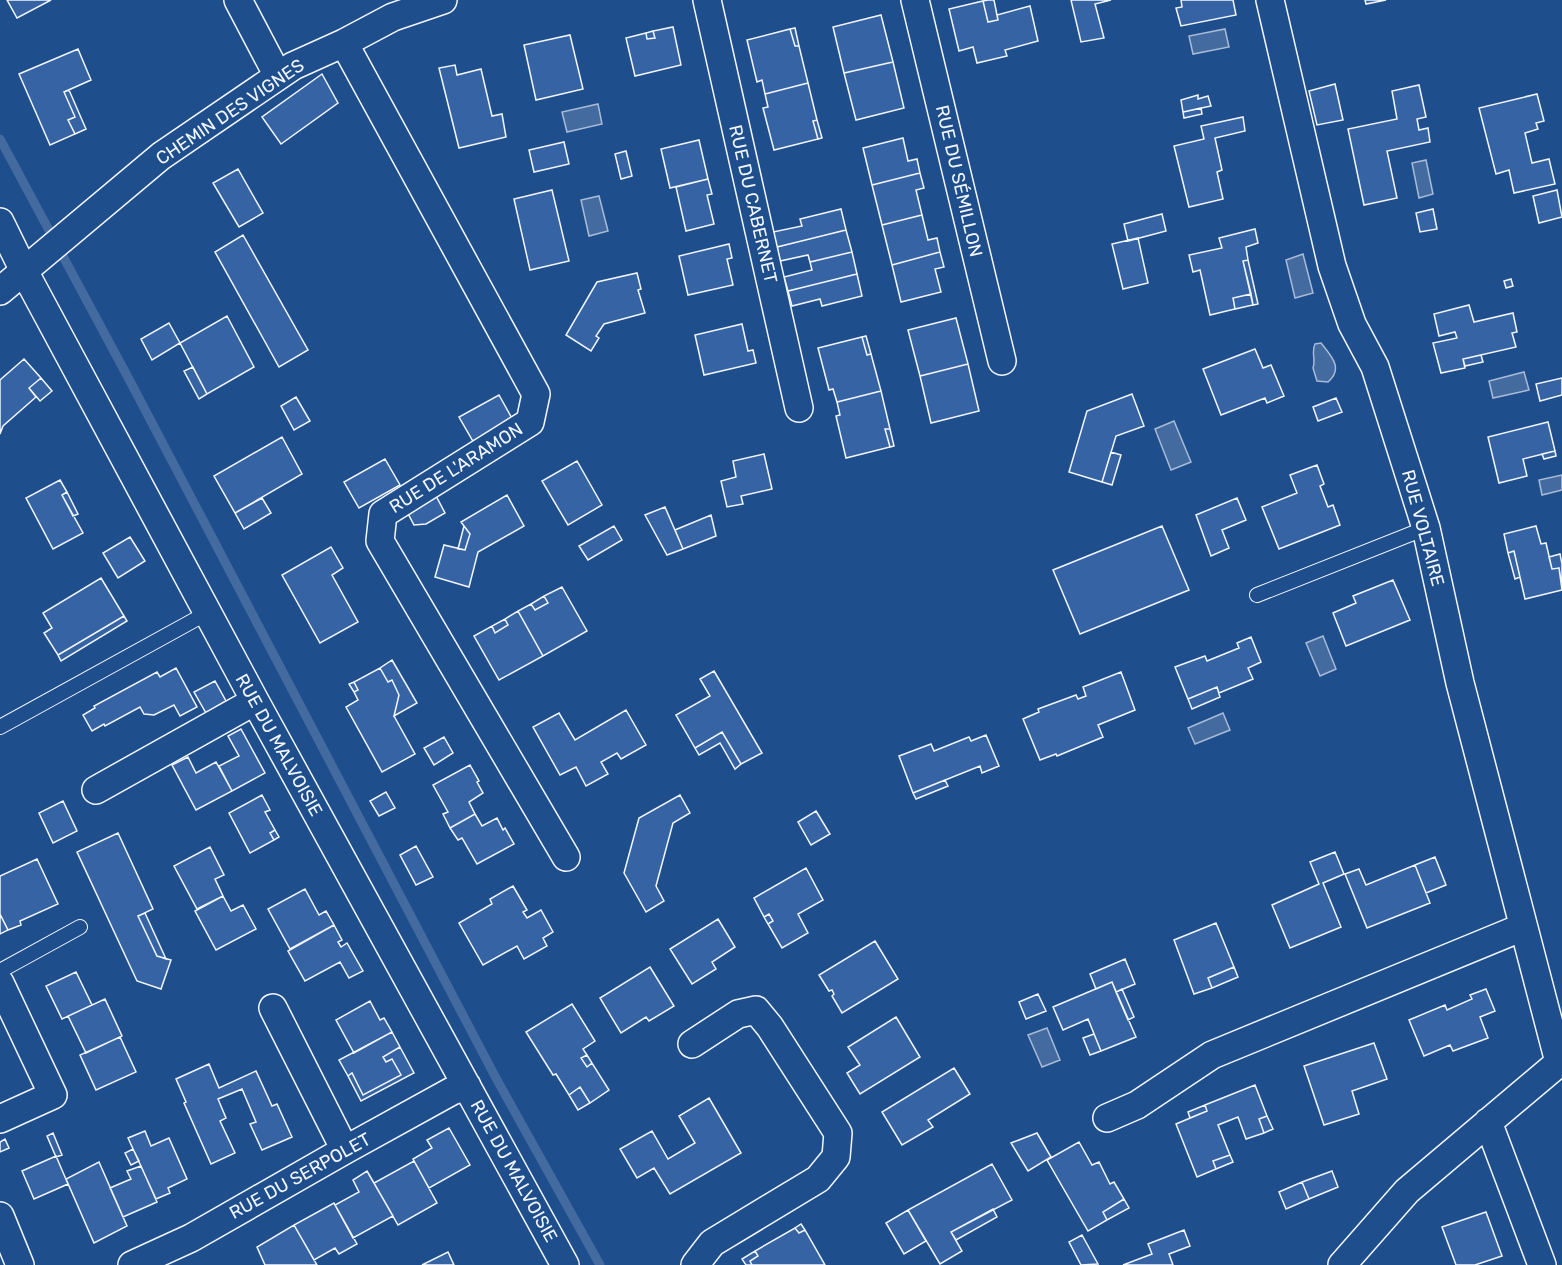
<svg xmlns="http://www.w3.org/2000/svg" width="1562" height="1265" viewBox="0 0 1562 1265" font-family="Rubik,sans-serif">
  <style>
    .water { fill: #446ba0; stroke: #a8bbd7; stroke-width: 1.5 }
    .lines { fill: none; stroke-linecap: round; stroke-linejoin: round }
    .stream { stroke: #446ba0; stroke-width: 9 }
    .building { fill: #3563a3; stroke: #f2f6ff; stroke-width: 1.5 }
    .service-casing { stroke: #f2f6ff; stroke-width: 16 }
    .minor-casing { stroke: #f2f6ff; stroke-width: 30 }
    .service { stroke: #1f4e8c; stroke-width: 14 }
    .minor { stroke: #1f4e8c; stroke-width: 27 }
    .labels { text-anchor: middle; stroke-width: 4.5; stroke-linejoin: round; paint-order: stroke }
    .street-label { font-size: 18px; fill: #f2f6ff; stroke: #1f4e8c }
  </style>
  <rect width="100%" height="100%" fill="#1f4e8c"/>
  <path class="water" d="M1225,29L1229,47L1193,54L1189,36Z
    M598,104L602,124L567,132L562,112Z
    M1426,160L1433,194L1419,198L1412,163Z
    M599,196L608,231L589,236L581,200Z
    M1303,254L1313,293L1295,298L1286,260Z
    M1321,343C1331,356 1344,368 1328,382L1317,381L1313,368C1316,360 1311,351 1315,344Z
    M1524,372L1529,390L1493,398L1489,381Z
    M1174,421L1191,462L1171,470L1155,429Z
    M1562,475V490L1542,495L1539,480Z
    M1323,636L1336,669L1320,676L1306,643Z
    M1223,713L1230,730L1195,744L1188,728Z
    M1047,1028L1060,1060L1042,1067L1028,1035Z"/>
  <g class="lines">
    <path class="stream" d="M0,139L131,383L497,1080L600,1265"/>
  </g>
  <path class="building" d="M7,0H51L17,18Z
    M988,0H994L998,20L988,22L983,1Z
    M1071,0H1111L1095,4L1104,38L1081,42Z
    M1181,0H1233L1236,15L1181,26L1176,8L1182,7Z
    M1365,0H1386L1366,4Z
    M983,1L988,22L998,20L997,15L1030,6L1038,41L1005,50L1007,56L977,63L973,47L959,51L949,9Z
    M881,15L893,62L844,73L833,27Z
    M673,27L681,65L635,76L626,38L646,33L647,39L655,38L653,31Z
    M795,28L799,46H795L790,29Z
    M790,29L795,46H799L808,83L765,94L762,80L757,82L747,40Z
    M653,31L655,38L647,39L646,33Z
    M570,35L583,89L536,100L524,45Z
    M78,49L91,80L64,92L75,117L68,120L75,134L50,145L19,74Z
    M893,62L904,108L856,120L844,73Z
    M455,65L457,75L481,69L492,116L502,114L506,137L459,148L439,68Z
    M322,74L338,103L281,144L262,117Z
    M808,83L817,120L813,121L818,139L774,150L763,108L768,107L765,94Z
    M1335,84L1343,120L1317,125L1309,91Z
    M1419,85L1426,117L1417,119L1419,130L1428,128L1430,142L1387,151L1397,198L1364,205L1348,129L1397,119L1392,91Z
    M69,90L86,129L75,134L68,120L75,117L64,92Z
    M1537,94L1544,121L1536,123L1538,129L1525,133L1532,163L1549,159L1555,184L1514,193L1509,170L1496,174L1479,108Z
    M1198,95V99L1208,96L1211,106L1183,112L1181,100Z
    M1201,108L1202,114L1184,118L1183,112Z
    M1243,117L1245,131L1215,138L1222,170L1217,172L1223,199L1189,207L1174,146L1204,139L1201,126Z
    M817,120L822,138L818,139L813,121Z
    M903,138L908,161L917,159L920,173L872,185L863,148Z
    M699,140L708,179L670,188L661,149Z
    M564,142L569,164L534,172L529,150Z
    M626,151L632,176L621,179L615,154Z
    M238,169L263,213L239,227L213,183Z
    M920,173L924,188L916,190L922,215L882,225L872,185Z
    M708,179L712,194L707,195L714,224L686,231L676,187Z
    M552,190L569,261L530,270L514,199Z
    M1557,190L1562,217L1539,223L1533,196Z
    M841,209L846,230L777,247L773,232L802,226L800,219Z
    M1433,209L1437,229L1420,232L1416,213Z
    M1162,214L1166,231L1128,241L1124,224Z
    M922,215L928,240L937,238L940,252L892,265L882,225Z
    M1255,229L1258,243L1246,247L1248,260L1243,261L1251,294L1233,298L1235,309L1210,315L1200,270L1193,272L1189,255L1222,248L1219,238Z
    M846,230L852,252L810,262L808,255L780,261L777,247Z
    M243,235L308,350L279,367L215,252Z
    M1138,238L1148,283L1123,289L1112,244Z
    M729,244L732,258L727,259L733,285L688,295L679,256Z
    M852,252L857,274L788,291L784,277L812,270L810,262Z
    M940,252L944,267L935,269L941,292L901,302L892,265Z
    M1248,260L1258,304L1253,305L1243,261Z
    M637,273L641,289L638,290L645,313L604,324L596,336L599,338L591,351L566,335L597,282Z
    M857,274L862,296L822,306L820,299L792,306L788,291Z
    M1511,279L1513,286L1506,288L1504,281Z
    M1251,294L1253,305L1235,309L1233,298Z
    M1469,305L1474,322L1513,313L1517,332L1512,333L1516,347L1463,359L1465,368L1441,373L1433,343L1457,338L1455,332L1439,336L1434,314Z
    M227,316L254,367L207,394L180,343Z
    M956,318L968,364L920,376L908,330Z
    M169,323L180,343L152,360L141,339Z
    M742,324L748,351L753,350L756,363L704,375L695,335Z
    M866,336L871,354L867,355L862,337Z
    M862,337L867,355L871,354L881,391L837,402L833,389L829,390L818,348Z
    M1255,349L1263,368L1271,365L1284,396L1267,403L1265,398L1221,415L1203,369Z
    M1481,355L1483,362L1465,366L1463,359Z
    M24,359L41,378L29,388L36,397L3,426L0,434V380Z
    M968,364L979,411L931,423L920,376Z
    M193,367L207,394L199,399L184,371Z
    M41,378L52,391L40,401L29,388Z
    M1562,378V395L1540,401L1536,384Z
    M881,391L890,429H885L890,447L846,458L836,416L840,415L837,402Z
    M1132,394L1144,426L1116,436L1102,482L1069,472L1087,411Z
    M499,395L514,422L474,443L459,417Z
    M296,397L310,421L294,430L281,406Z
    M1336,398L1342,412L1318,421L1313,407Z
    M1548,422L1555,451L1523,459L1527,476L1499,483L1488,437Z
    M885,429H890L894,446L890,447Z
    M282,437L302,474L235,513L214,476Z
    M1555,451L1556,456L1544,459L1542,454Z
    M1111,452L1121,455L1112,485L1102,482Z
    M764,454L772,489L741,496L743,504L727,507L721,481L736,477L733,461Z
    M385,459L400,485L359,508L344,482Z
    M577,461L602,505L568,525L542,481Z
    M1317,465L1324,484L1320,486L1328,507L1333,505L1340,525L1279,549L1262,507L1297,493L1290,475Z
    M60,480L67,492L62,495L83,533L53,549L26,498Z
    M67,492L78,514L73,516L62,495Z
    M434,492L445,513L426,524L414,525L405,508Z
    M507,495L524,526L478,552L469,587L435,577L444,545L465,550L470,534L461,522Z
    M262,498L271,513L244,529L235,513Z
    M1237,498L1246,520L1222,530L1229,548L1211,556L1196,515Z
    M665,507L683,549L667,555L645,515Z
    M711,515L716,536L683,549L675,530Z
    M464,526L470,534L465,550L458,549Z
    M614,526L622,540L588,560L579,546Z
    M1162,526L1189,590L1080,634L1053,570Z
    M1536,526L1541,544L1546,543L1552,569L1559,568L1562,590L1525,599L1514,551L1508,553L1504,534Z
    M130,537L145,561L118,578L103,553Z
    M331,547L343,568L332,575L358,622L320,643L282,575Z
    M1514,551L1520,577L1515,579L1508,553Z
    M1560,554L1562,564V586L1559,568L1552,569L1549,557Z
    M101,578L124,616L58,655L44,633L52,628L43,613Z
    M1393,580L1410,620L1346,646L1333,613L1356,603L1353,596Z
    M562,587L587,631L543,656L518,611L531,604L535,610L548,603L544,596Z
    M544,596L548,603L535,610L531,604Z
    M518,611L543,656L499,680L474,636L492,626L495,633L508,625L505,619Z
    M124,616L127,621L61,661L58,655Z
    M505,619L508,625L495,633L492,626Z
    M1251,637L1261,662L1248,668L1253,679L1219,693L1217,687L1188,699L1175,667L1205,656L1207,661L1239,648L1237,643Z
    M392,660L417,703L394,716L399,695L392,680L388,682L380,668Z
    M176,668L197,707L180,716L174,705L154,715L144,714L140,707L105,726L104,724L92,731L83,715L95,708L94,706L157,672L160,677Z
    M380,668L388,682L392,680L399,695L394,716L415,754L382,772L346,707L358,700L354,692L358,690L354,682Z
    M714,671L762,753L741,764L722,732L695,748L676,715L710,696L700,679Z
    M1121,672L1135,710L1098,725L1103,737L1057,756L1056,754L1040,760L1023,719L1039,712L1038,709L1076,695L1078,699L1086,696L1083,687Z
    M215,681L226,701L206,713L194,692Z
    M354,682L358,690L354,692L349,684Z
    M1217,687L1220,697L1192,709L1188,699Z
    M626,710L646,745L621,759L617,753L601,762L608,774L586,786L576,767L560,775L533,727L559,713L575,740Z
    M241,729L265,773L232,791L219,766L239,756L228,736Z
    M722,732L741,764L735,769L720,743L699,755L695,748Z
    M986,735L999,766L982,773L980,766L913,793L899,756L931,744L934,751L969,737L971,741Z
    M444,737L453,753L434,765L424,748Z
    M188,757L196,773L216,762L232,791L196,810L172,765Z
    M470,765L479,781L477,782L483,793L469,802L475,814L450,828L443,814L448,812L433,785Z
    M945,780L948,786L916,799L913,793Z
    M386,792L395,808L379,816L370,801Z
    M262,795L270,810L265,812L275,830L270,833L274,840L250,853L229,813Z
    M680,795L690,813L673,823L656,886L664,901L646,912L624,873L639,818Z
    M63,801L77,831L53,843L39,813Z
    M816,811L830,834L811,845L798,822Z
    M475,814L482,826L497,818L503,830L505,828L514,844L477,864L462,838L458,840L450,828Z
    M275,830L279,837L274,840L270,833Z
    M118,833L153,909L138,916L157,956L171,960L161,989L137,981L77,852Z
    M416,846L433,877L416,885L400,855Z
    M210,847L224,875L215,879L223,896L197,909L174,866Z
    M1335,852L1344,874L1323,883L1341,927L1290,948L1272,905L1319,884L1310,862Z
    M1435,857L1446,885L1426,893L1415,865Z
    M37,859L58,904L20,921L21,925L8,930L0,914V876Z
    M1415,865L1430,903L1367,928L1345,874L1359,869L1366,885Z
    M806,868L823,900L798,914L808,933L782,948L768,924L773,921L769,914L764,917L754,898Z
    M513,886L527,910L523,912L527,918L541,910L553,932L543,938L547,946L524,959L517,946L483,965L459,923L492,904L490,899Z
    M305,889L319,915L326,911L334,925L290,949L268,909Z
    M223,896L231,911L243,905L256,929L216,950L195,911Z
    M145,913L166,959L157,956L138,916Z
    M0,914L8,930L0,934Z
    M769,914L773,921L768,924L764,917Z
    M718,919L735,947L712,962L716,969L692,984L670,949Z
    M1216,923L1234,967L1208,978L1212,988L1194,994L1174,940Z
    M334,925L342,940L338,942L341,947L347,943L363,971L349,978L340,962L305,981L288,951Z
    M875,941L898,979L842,1013L832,996L834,994L832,990L829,991L819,975Z
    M1125,959L1135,984L1116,992L1112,982L1096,989L1090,974Z
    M650,967L674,1006L649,1021L646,1017L621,1033L600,998Z
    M1234,967L1238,977L1212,988L1208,978Z
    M76,972L92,1005L62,1019L46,986Z
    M1112,982L1136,1037L1101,1051L1088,1019L1063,1030L1053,1007Z
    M1122,989L1134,1017L1128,1020L1116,992Z
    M1486,989L1495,1011L1480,1017L1488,1038L1453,1051L1450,1045L1424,1056L1409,1020L1445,1005L1447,1010L1472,999L1470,995Z
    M1038,994L1046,1011L1026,1019L1019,1002Z
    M105,999L122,1036L86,1053L68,1016Z
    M370,1001L380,1020L384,1018L392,1032L354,1053L336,1020Z
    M572,1004L595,1041L583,1049L587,1055L581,1058L587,1067L592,1063L609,1090L590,1103L580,1087L569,1095L556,1074L553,1075L526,1032Z
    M896,1017L920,1057L860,1094L847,1073L860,1065L848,1047Z
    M392,1032L400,1047L383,1057L386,1062L392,1059L401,1075L363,1095L352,1073L348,1076L339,1060Z
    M1094,1034L1101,1051L1090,1055L1083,1038Z
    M120,1037L136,1072L96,1090L80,1055Z
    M1374,1043L1387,1079L1352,1091L1359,1114L1324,1125L1304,1066Z
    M400,1047L414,1073L361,1101L348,1076L352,1073L363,1095L401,1075L392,1059L386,1062L383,1057Z
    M587,1055L592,1063L587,1067L581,1058Z
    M209,1064L219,1088L256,1071L272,1106L277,1104L292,1137L262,1150L250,1124L256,1122L242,1089L218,1099L226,1118L220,1121L235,1153L211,1164L184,1103L186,1102L176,1079Z
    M954,1068L970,1094L928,1120L933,1127L902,1145L882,1112Z
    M1255,1085L1267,1116L1259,1119L1264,1133L1246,1139L1238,1117L1218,1125L1230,1155L1213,1161L1216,1169L1197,1177L1176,1124L1207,1111L1205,1105Z
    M580,1087L590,1103L578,1110L569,1095Z
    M709,1098L741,1153L670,1194L654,1168L637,1178L620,1149L652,1131L668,1159L695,1143L679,1116Z
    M1205,1105L1207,1111L1190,1118L1188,1112Z
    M1267,1116L1273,1129L1264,1133L1259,1119Z
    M449,1128L470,1165L429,1188L413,1159L432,1148L427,1140Z
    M145,1131L151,1146L169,1138L187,1179L168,1188L170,1193L156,1199L128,1138Z
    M53,1133L62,1155L56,1157L47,1136Z
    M1037,1133L1051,1157L1028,1171L1011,1143Z
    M5,1139L9,1148L0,1152V1142Z
    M1079,1142L1092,1165L1099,1162L1110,1184L1114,1182L1124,1199L1103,1212L1107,1220L1088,1231L1047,1160Z
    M133,1149L139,1161L131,1165L125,1153Z
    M1230,1155L1233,1162L1216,1169L1213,1161Z
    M56,1156L68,1184L34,1199L22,1171Z
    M414,1161L437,1203L398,1225L374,1183Z
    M99,1162L127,1226L94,1243L66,1179Z
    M992,1164L1012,1200L951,1232L962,1251L940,1264L908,1210Z
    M141,1166L157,1202L123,1217L110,1188L131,1179L127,1171Z
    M367,1171L393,1216L353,1238L335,1205L359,1192L353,1180Z
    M1332,1171L1338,1187L1309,1199L1302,1182Z
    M1302,1182L1309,1199L1286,1209L1279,1192Z
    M1124,1199L1129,1208L1107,1220L1103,1212Z
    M334,1203L357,1244L339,1254L335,1248L314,1260L294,1225Z
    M993,1209L997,1217L956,1240L951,1232Z
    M908,1210L926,1241L904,1254L886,1223Z
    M1486,1212L1502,1256L1475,1265H1456L1442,1227Z
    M801,1224L805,1230L799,1233L795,1228Z
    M294,1225L317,1265H265L257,1247Z
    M795,1228L799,1233L805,1230L825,1265H752L750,1261L758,1256L755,1251Z
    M1184,1230L1190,1246L1169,1254L1173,1265H1123L1152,1254L1148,1244Z
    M1082,1235L1098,1264L1081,1265L1069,1242Z
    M755,1251L758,1256L750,1261L752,1265H746L742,1259Z
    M448,1252L454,1265H422Z"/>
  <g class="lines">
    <g class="service-casing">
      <path id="service" d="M1257,595L1426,528
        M0,727L207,613
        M0,971L80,927"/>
    </g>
    <g class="minor-casing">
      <path id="minor" d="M238,0L278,76
        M707,0L799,408
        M915,0L1002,361
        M1270,0L1332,266L1352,324L1375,367L1426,528L1460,683L1559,1062
        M344,43L536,394L530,422L383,514L380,541L566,857
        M0,222L24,271L255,701L565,1265
        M0,291L161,156L293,66L344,43L393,17L443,0
        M96,790L255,701
        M0,983L53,1095L0,1119
        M273,1008L345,1150
        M692,1044L738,1014L756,1010L770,1027L838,1133L836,1157L818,1179L712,1243L695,1265
        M1107,1118L1137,1105L1212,1055L1523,927
        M1488,1122L1542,1265
        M0,1216L20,1265
        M132,1265L191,1238L345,1150L452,1091L467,1086
        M1342,1265L1407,1191L1562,1060"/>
    </g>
    <use href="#service" class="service"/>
    <use href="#minor" class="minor"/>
  </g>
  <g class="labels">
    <g class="street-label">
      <text transform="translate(230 112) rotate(-34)" y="6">CHEMIN DES VIGNES</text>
      <text transform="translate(959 181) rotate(77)" y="6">RUE DU SÉMILLON</text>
      <text transform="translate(753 204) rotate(77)" y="6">RUE DU CABERNET</text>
      <text transform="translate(456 468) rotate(-32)" y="6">RUE DE L'ARAMON</text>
      <text transform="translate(1423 528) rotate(75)" y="6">RUE VOLTAIRE</text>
      <text transform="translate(279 745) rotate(61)" y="6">RUE DU MALVOISIE</text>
      <text transform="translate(514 1171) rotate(61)" y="6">RUE DU MALVOISIE</text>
      <text transform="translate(300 1176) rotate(-29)" y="6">RUE DU SERPOLET</text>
    </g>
  </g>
</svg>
